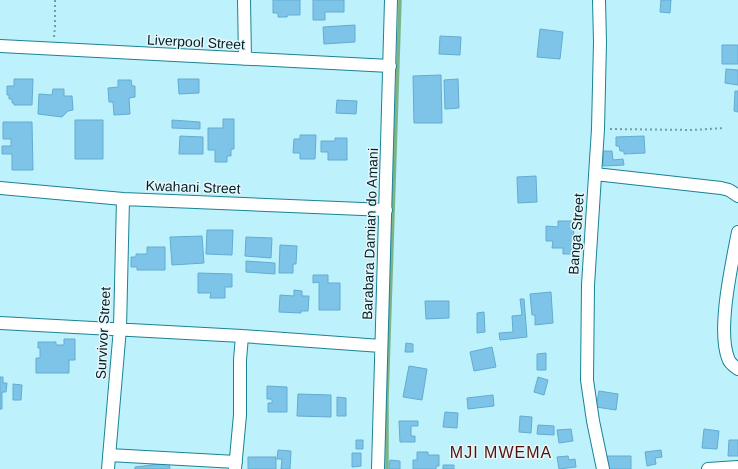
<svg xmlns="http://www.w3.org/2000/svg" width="738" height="469" viewBox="0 0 738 469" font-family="Helvetica,sans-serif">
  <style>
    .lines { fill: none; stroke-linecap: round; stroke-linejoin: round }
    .stream { stroke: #7bb489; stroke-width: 3.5 }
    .building { fill: #7ec4e8; stroke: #62acd1 }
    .minor-casing { stroke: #1a8394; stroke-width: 14 }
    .path { stroke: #729da6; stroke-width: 2; stroke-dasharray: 2 3; stroke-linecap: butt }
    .minor { stroke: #fff; stroke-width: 12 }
    .labels { text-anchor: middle; stroke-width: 3; stroke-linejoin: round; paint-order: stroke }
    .street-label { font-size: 14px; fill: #011e24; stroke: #e6f7fb }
    .quarter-label { font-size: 16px; letter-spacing: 1px; fill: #551208; stroke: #e6f7fb }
  </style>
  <rect width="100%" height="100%" fill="#bdf1fc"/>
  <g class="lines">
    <path class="stream" d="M387,469V399L400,0"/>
  </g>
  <path class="building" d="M273,0H300V15H288L287,17H278V13H273Z
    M313,0H344V12H325V20H313Z
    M661,0H671L670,13L660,12Z
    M355,25V42L324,44L323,27Z
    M540,29L563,32L560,59L537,57Z
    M440,36L461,37L460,55L439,54Z
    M722,45H738V64H722Z
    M726,69L738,70V85L725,83Z
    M441,75L442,123H414L413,76Z
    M14,79H33L32,105H14V103H12V99H9V95H7V86H14Z
    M178,79H199V93L179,94Z
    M458,79L459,108L445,109L444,80Z
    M118,80H131L132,86H135V97L129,98L130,114L114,115L113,102H109L108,88L118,87Z
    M53,89H64V96H72L73,110L68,111L62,117L38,114L39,94L52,95Z
    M735,91H738V112L734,111Z
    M337,100L357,101L356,114L336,113Z
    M223,119H234V149H231V156H227V162H215V150H208V128H223Z
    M75,120H103V159H75Z
    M172,120L200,122V129L172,128Z
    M3,122H32L33,170H12V154H2V146H11V139H3Z
    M300,135H316L315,159H300V153H293L294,139H300Z
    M180,136L203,137V154H179Z
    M644,136L645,153L624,154V151H620L619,146H616V137Z
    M335,138H347V160H328V152H321V141H335Z
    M603,151H612L613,160L623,159L624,165L603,166Z
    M536,176L537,202L518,203L517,177Z
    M558,221H574L573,254H563V248H552L553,241H546V226L558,227Z
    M207,230H233L232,255L206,254Z
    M202,236L204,263L172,265L170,237Z
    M246,237L272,238L271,258L245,256Z
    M280,245L297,246L296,264H293V273H279Z
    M147,247H165V270H137V267H131V257H136V254H147Z
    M246,261L275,263V274L246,272Z
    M198,273L232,274V287H225V298H210L211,293H198Z
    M313,275H328V283H340V310H319V282L313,283Z
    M294,290L302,291V296H309L308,311H301V313L279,312L280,295L294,296Z
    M551,292L553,323L535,325V315H532L530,294Z
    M520,299H524L527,337L500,340L499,333L513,332L512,316L522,315Z
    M425,301H449V318L426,319Z
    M484,312L485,332L477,333V313Z
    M64,339H75V360H69V373H36V358H40V348H38V342H56V345H64Z
    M406,343L413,344V352H405Z
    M492,347L496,367L474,371L470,352Z
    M546,353V370H537V354Z
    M409,366L427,369L422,400L403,397Z
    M0,377H3V383H7L6,392H2V409H0Z
    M538,377L548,380L544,395L534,392Z
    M13,384L22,385L21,400H13Z
    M267,386L287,387V412H268V403H272V399H267Z
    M599,391L618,394L616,410L596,407Z
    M298,394L331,395V417L297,416Z
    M493,395L494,406L468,409L467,398Z
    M337,397L346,398V416H337Z
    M445,412L458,413L457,428L443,427Z
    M520,416L532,417L531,433L519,432Z
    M399,421H418V426H411V436H415V442H400Z
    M538,425L554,426V435L537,434Z
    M571,429L573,441L559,443L557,430Z
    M704,429L719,431L717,449L702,448Z
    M356,440H363V449H356Z
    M729,440H738V456H728Z
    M278,450L291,451L290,469H281L282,459H277Z
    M661,450L662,457L655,458L656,464L647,466L645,452Z
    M417,452H428V455H439V466H436V469H413V460H417Z
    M352,453H361V466L352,467Z
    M568,456L569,460L575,459L576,467L559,469L557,457Z
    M607,456H631V469H607Z
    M248,457H276V469H248Z
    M390,460L400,461V469H389Z
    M169,463L170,469H135V467Z
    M443,465H454V469H443Z"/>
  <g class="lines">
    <g class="minor-casing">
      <path id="minor" d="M244,0L245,59
        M599,0L600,42L598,129L588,285L587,380L593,421L603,469
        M0,46L390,66
        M595,174L721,188L729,190L738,196
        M0,188L123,199L386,210
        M738,232C732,263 717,329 728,358C729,362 735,367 738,369
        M0,323L242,336L381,346
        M109,455L236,462
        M108,469L120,328L123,199
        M235,469L240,415V360L242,336
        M378,469L391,0
        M708,469L738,467"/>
    </g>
    <path class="path" d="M54,37L55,27V0
      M610,129L693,130L724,128"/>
    <use href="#minor" class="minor"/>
  </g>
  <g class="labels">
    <g class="street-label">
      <text transform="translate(196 42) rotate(3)" y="5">Liverpool Street</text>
      <text transform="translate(193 187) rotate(2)" y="5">Kwahani Street</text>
      <text transform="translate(370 234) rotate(-88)" y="5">Barabara Damian do Amani</text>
      <text transform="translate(576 234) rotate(-86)" y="5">Banga Street</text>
      <text transform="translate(103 333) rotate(-87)" y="5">Survivor Street</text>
    </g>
    <g class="quarter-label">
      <text x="501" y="458">MJI MWEMA</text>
    </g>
  </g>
</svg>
